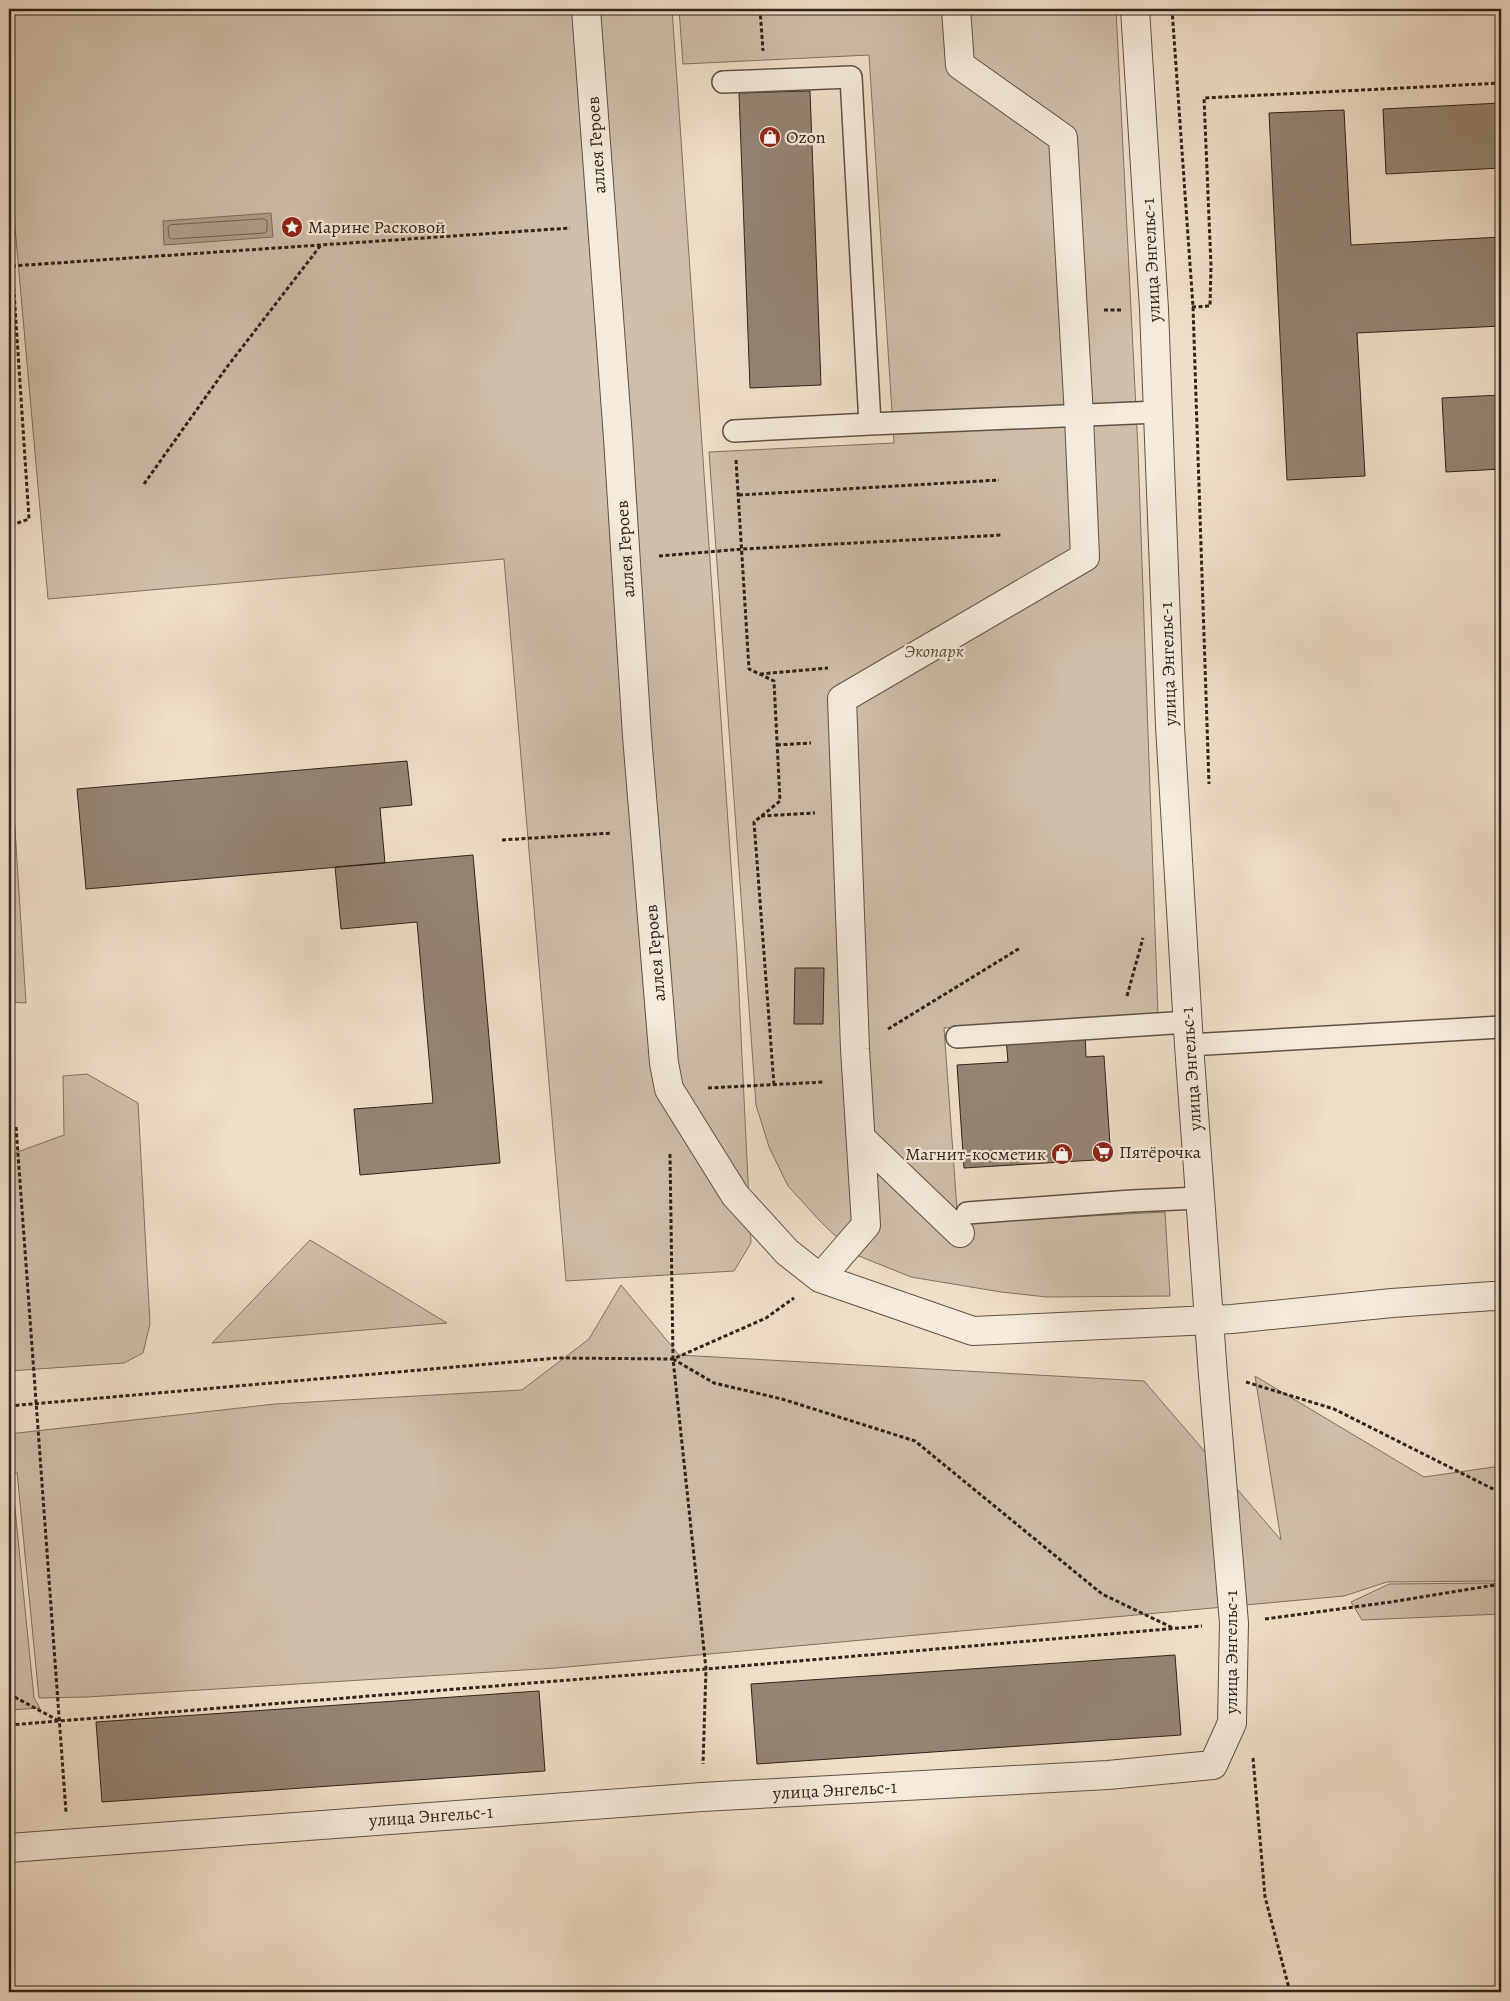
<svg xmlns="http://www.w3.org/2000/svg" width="1510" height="2001" viewBox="0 0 1510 2001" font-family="Alegreya,serif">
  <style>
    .green { fill: #cfbeaa; stroke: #807062 }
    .water { fill: #ae9e8c; stroke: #7c6d5e }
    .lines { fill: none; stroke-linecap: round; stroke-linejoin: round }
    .shore { stroke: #706052; stroke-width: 1 }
    .building { fill: #948474; stroke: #312319 }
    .lane-casing { stroke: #605245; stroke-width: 24 }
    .street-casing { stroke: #605245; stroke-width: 30 }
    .path { stroke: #312319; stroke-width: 3; stroke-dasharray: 4 2.5; stroke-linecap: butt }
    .lane { stroke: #f5eadb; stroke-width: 21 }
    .street { stroke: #f5eadb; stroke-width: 28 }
    .labels { text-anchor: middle; stroke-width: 4.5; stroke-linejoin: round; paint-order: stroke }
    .poi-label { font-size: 18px; fill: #312319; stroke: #f5eadb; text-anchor: start }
    .street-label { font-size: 18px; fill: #312319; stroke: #f5eadb }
    .park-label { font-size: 18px; font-style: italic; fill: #584a3d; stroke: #f5eadb }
  </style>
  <rect width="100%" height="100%" fill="#efdec8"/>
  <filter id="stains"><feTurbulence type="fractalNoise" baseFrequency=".004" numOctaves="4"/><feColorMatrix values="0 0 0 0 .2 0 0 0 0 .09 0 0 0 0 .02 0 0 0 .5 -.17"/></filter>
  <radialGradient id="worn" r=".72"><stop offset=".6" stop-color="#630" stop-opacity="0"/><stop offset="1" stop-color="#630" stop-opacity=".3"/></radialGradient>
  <path class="green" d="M9,9H672L737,952L751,1243L734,1271L566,1281L504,559L48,599L9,160Z
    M679,9H1116L1138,449L1158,1015L944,1028L958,1223L1165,1212L1170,1296L1047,1297L1001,1292L911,1277L854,1254L820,1221L788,1186L769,1147L756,1105L709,452L894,443L869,55L683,64Z
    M9,734L26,1003L9,1002Z
    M87,1074L138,1103L150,1324L143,1353L124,1363L9,1371V1155L64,1135L63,1076Z
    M310,1240L447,1323L212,1343Z
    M621,1285L679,1355L1144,1381L1281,1540L1255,1376L1424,1477L1501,1466V1583L1493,1581L1387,1582L1344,1596L556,1668L87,1697L39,1698L17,1472L9,1474V1434L275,1404L522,1390L589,1339Z
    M13,1489L34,1698L40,1708L9,1710V1491Z
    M1491,1583L1501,1585V1614L1362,1620L1351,1602L1389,1584Z"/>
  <path class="water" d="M271,213L273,237L164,245L163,221Z"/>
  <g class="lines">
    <path class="shore" d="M264,219L267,221V231L265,233L172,239L169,237L168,227L170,225Z"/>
  </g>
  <path class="building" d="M810,91L821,385L750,388L739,93Z
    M1501,103V168L1386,174L1383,109Z
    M1344,110L1351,245L1501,237V326L1357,333L1365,476L1287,480L1269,113Z
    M1501,395V469L1446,472L1442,398Z
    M407,761L412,805L380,808L385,863L86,889L77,789Z
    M473,855L500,1163L360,1175L354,1109L433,1103L417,922L341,929L335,867Z
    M795,968H824L823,1024H794Z
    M1085,1033L1086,1057L1104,1056L1111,1159L964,1168L957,1065L1008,1062L1006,1038Z
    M1175,1655L1181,1735L757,1764L751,1684Z
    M539,1691L545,1771L102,1802L96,1722Z"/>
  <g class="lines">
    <g class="lane-casing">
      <path id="lane" d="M723,82L851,77L870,424L1158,412
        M734,431L870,424
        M957,1037L1188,1022
        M1189,1045L1501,1027
        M967,1213L1132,1201L1200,1198"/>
    </g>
    <g class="street-casing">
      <path id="street" d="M586,9L618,438L637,736L664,1063L669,1089L735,1195L787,1252L820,1278L973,1331L1232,1319L1392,1303L1493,1296L1501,1297
        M862,1139L960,1233
        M820,1278L866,1225L855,1049L842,699L1085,557L1079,416L1063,138L960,65L956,9
        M9,1848L702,1797L1108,1775L1213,1765L1232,1723L1234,1623L1213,1375L1189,1045L1170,726L1154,309L1135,9"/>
    </g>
    <path class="path" d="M760,9L763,51
      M1172,9L1193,307L1209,784
      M760,11L788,9
      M9,216L29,519L9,526
      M12,266L570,228
      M1192,307L1210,306L1211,266L1204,98L1501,83
      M1104,310H1121
      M736,460L749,669L774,681L780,801L754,822L774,1085
      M144,484L227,367L321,245
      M739,495L999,480
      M659,556L743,549L1002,535
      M760,674L828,668
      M777,745L811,743
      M761,816L815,813
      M502,840L612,833
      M1127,996L1143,938
      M888,1029L1020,948
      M708,1088L824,1082
      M16,1127L66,1812
      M670,1154L673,1359L706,1669L703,1764
      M673,1359L714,1383L782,1399L915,1441L1102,1594L1173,1628
      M1246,1382L1334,1409L1501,1493
      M9,1406L557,1358L673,1359L766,1318L794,1298
      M1265,1619L1391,1602L1501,1584
      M9,1694L59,1721
      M9,1725L706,1669L1202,1626
      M1253,1758L1265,1897L1290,1992"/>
    <use href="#lane" class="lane"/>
    <use href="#street" class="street"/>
  </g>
  <defs>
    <g id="shop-disc" transform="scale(1.125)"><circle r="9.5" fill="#8f2418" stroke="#f5eadb"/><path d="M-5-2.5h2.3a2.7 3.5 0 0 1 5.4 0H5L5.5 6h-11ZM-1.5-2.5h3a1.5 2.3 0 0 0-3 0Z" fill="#fff"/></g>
    <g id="sight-disc" transform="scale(1.125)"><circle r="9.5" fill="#8f2418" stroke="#f5eadb"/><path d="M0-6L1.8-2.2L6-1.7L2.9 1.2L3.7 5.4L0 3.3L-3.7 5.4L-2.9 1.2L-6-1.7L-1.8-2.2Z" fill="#fff"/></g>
    <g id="supermarket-disc" transform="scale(1.125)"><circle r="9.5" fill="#8f2418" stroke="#f5eadb"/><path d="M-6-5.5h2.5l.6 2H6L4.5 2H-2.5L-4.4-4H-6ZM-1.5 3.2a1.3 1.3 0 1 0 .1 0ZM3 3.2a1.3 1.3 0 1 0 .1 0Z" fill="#fff"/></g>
  </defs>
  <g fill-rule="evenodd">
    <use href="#shop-disc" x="770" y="137"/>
    <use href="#sight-disc" x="292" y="227"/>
    <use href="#supermarket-disc" x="1103" y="1152"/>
    <use href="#shop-disc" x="1062" y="1154"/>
  </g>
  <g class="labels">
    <g class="poi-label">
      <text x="786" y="143">Ozon</text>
      <text x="308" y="233">Марине Расковой</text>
      <text x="1119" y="1158">Пятёрочка</text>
      <text x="1046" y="1160" text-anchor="end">Магнит-косметик</text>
    </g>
    <g class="street-label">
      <text transform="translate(596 145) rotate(-94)" y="6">аллея Героев</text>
      <text transform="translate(1151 260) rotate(-93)" y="6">улица Энгельс-1</text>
      <text transform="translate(625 549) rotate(-94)" y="6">аллея Героев</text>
      <text transform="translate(1168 664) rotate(-92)" y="6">улица Энгельс-1</text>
      <text transform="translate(655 953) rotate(-95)" y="6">аллея Героев</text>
      <text transform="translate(1191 1069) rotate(-94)" y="6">улица Энгельс-1</text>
      <text transform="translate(1231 1652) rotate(-90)" y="6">улица Энгельс-1</text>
      <text transform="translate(835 1790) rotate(-3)" y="6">улица Энгельс-1</text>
      <text transform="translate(431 1816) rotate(-4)" y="6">улица Энгельс-1</text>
    </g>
    <g class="park-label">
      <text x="934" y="657">Экопарк</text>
    </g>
  </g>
  <rect width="1510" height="2001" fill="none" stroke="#efdec8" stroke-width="30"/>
  <rect x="10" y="10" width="1490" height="1981" fill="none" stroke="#312319" stroke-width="2.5"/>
  <rect x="15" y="15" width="1480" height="1971" fill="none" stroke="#312319"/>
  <rect width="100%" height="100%" filter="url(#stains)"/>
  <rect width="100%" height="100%" fill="url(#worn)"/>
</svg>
